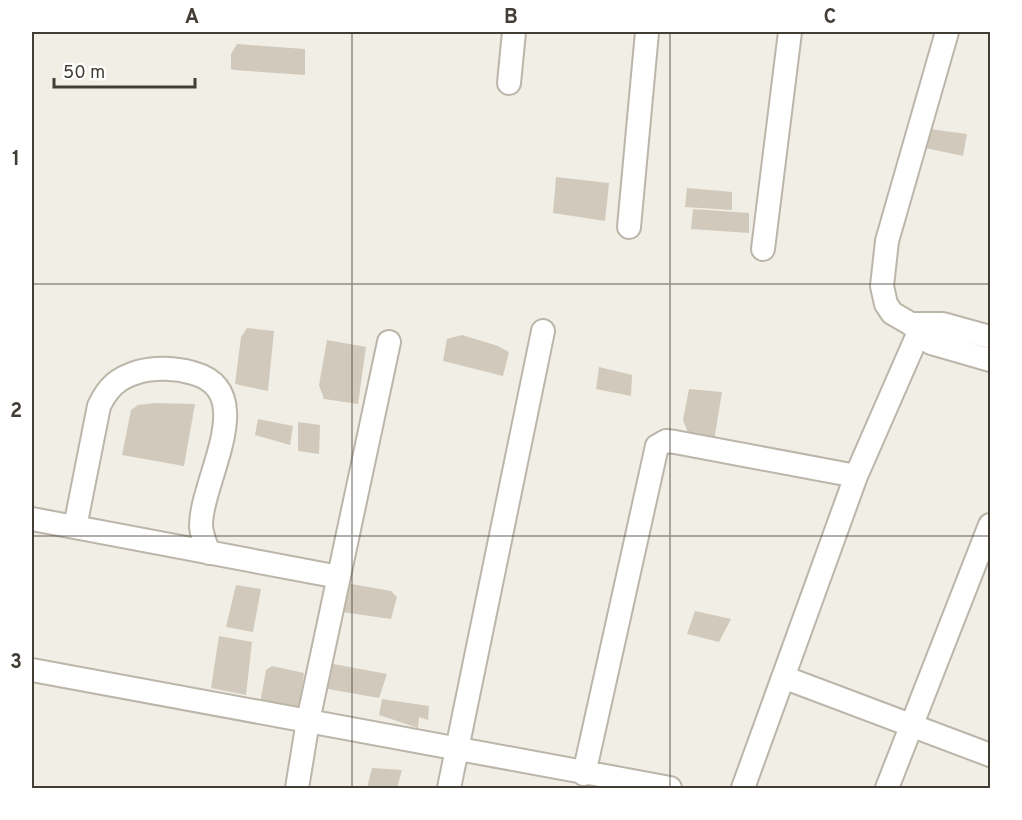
<svg xmlns="http://www.w3.org/2000/svg" width="1022" height="820" viewBox="0 0 1022 820" font-family="Overpass,sans-serif">
  <style>
    .building { fill: #d1cabc }
    .lines { fill: none; stroke-linecap: round; stroke-linejoin: round }
    .minor-casing { stroke: #bbb6a9; stroke-width: 26 }
    .minor { stroke: #fff; stroke-width: 22 }
    .grid { fill: none; stroke: #423e35; stroke-width: 1.5; stroke-opacity: 0.55 }
    .neatline { fill: none; stroke: #423e35; stroke-width: 2 }
    .grid-label { font-size: 20px; text-anchor: middle; font-weight: bold; fill: #423e35 }
  </style>
  <rect width="100%" height="100%" fill="#f0eee5"/>
  <path class="building" d="M237,44L305,49V75L234,70L231,69V54Z
    M922,128L967,134L963,156L916,146Z
    M556,177L609,183L605,221L553,213Z
    M687,188L732,192V210L685,207Z
    M693,209L749,213V233L691,229Z
    M247,328L274,331L268,391L235,384L241,337Z
    M462,335L498,346L509,352L503,376L443,361L447,339Z
    M327,340L366,347L358,404L324,399L319,385Z
    M599,367L632,375L631,396L596,389Z
    M689,389L722,392L714,441L688,433L683,420Z
    M155,403L195,404L184,466L122,455L131,410L138,405Z
    M258,419L293,426L290,445L255,435Z
    M298,422L320,425L319,454L298,451Z
    M340,582L391,591L397,597L391,619L335,611Z
    M236,585L261,589L253,632L226,627Z
    M695,611L731,619L719,642L687,634Z
    M219,636L252,642L246,695L211,688Z
    M328,663L387,674L379,698L322,688Z
    M272,666L304,673L299,712L260,703L266,670Z
    M382,699L429,706L428,720L419,717L418,728L379,715Z
    M372,768L402,770L397,788H367Z"/>
  <g class="lines">
    <g class="minor-casing">
      <path id="minor" d="M947,32L887,241L882,286L886,304L892,313L911,324L931,343L990,360
        M509,83L514,32
        M629,227L647,32
        M763,249L790,32
        M911,324H943L990,337
        M32,519L339,577
        M75,527L99,406C108,387 118,378 138,372C155,367 176,368 193,373C261,392 200,481 201,527C202,536 206,545 209,553
        M32,670L670,788
        M783,677L990,755
        M584,774L657,446L666,441L675,442L856,476
        M297,788L308,721L389,342
        M449,788L543,331
        M743,788L856,476L919,332
        M887,788L990,525"/>
    </g>
    <use href="#minor" class="minor"/>
  </g>
  <path class="grid" d="M352,32V788M670,32V788M32,284H990M32,536H990"/>
  <rect width="1022" height="820" fill="none" stroke="#ffffff" stroke-width="66"/>
  <path d="M54 78v9h141v-9" fill="none" stroke="#423e35" stroke-width="3"/>
  <text x="63" y="78" font-size="18" fill="#423e35" stroke="#ffffff" stroke-width="4.5" paint-order="stroke">50 m</text>
  <rect x="33" y="33" width="956" height="754" class="neatline"/>
  <g class="grid-label">
    <text x="192" y="23">A</text>
    <text x="511" y="23">B</text>
    <text x="830" y="23">C</text>
    <text x="16" y="165">1</text>
    <text x="16" y="417">2</text>
    <text x="16" y="668">3</text>
  </g>
</svg>
